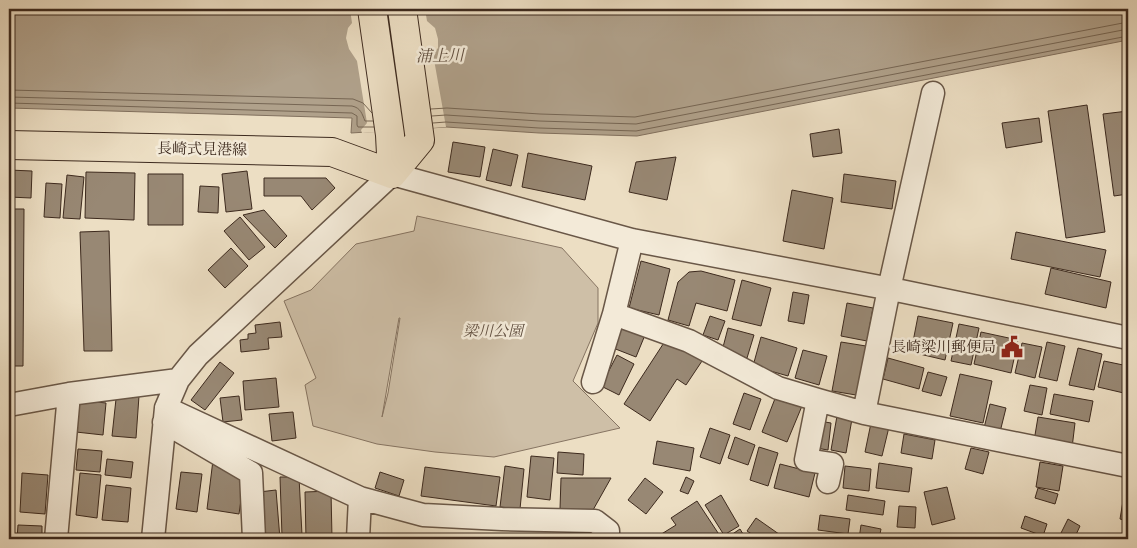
<svg xmlns="http://www.w3.org/2000/svg" width="1137" height="548" viewBox="0 0 1137 548" font-family="'IM FELL Double Pica','Noto Serif JP',serif">
  <style>
    .green { fill: #cebfa7; stroke: #867462; fill-rule: evenodd }
    .water { fill: #b0a18b; stroke: #82715f }
    .pier { fill: #ecdec3 }
    .lines { fill: none; stroke-linecap: round; stroke-linejoin: round }
    .shore { stroke: #766654; stroke-width: 1 }
    .building { fill: #988874; stroke: #3d2a1e }
    .minor-casing { stroke: #695747; stroke-width: 25 }
    .major-casing { stroke: #3d2a1e; stroke-width: 30 }
    .minor { stroke: #f3ead8; stroke-width: 22 }
    .major { stroke: #ecdec3; stroke-width: 28 }
    .labels { text-anchor: middle; stroke-width: 5; stroke-linejoin: round; paint-order: stroke }
    .street-label { font-size: 15px; fill: #3d2a1e; stroke: #f3ead8 }
    .park-label { font-size: 15px; font-style: italic; fill: #614f40; stroke: #f3ead8 }
    .poi-label { font-size: 15px; fill: #3d2a1e; stroke: #f3ead8; text-anchor: end }
    .water-label { font-size: 16px; font-style: italic; fill: #604e3f; stroke: #f3ead8 }
  </style>
  <rect width="100%" height="100%" fill="#ecdec3"/>
  <filter id="stains"><feTurbulence type="fractalNoise" baseFrequency=".004" numOctaves="4"/><feColorMatrix values="0 0 0 0 .2 0 0 0 0 .09 0 0 0 0 .02 0 0 0 .5 -.17"/></filter>
  <radialGradient id="worn" r=".72"><stop offset=".6" stop-color="#630" stop-opacity="0"/><stop offset="1" stop-color="#630" stop-opacity=".3"/></radialGradient>
  <path class="green" d="M417,216L562,248L598,288V323L573,381L620,428L494,457L435,452L377,444L313,426L305,385L316,378L284,301L311,290L356,244L414,231ZM400,318L388,393L382,417L399,318Z"/>
  <path class="water" d="M9,9H1128V40L637,136L539,133L446,127L351,133L352,118L9,108Z"/>
  <path class="pier" d="M350,9H425L427,21L435,28L438,39V48L433,54L446,127L362,133L361,130L367,123L357,61L349,49L346,38L348,28L352,23Z"/>
  <g class="lines">
    <path class="shore" d="M9,90L353,99L363,103L372,113
      M9,97L352,106C361,108 362,114 365,121H373
      M9,103L352,113L357,116V125L358,127H374
      M431,109L447,108L540,114L635,117L1128,22
      M432,116L446,115L539,121L636,124L1128,29
      M433,123L446,122L539,128L636,131L1128,36"/>
  </g>
  <path class="building" d="M1087,105L1105,232L1066,238L1048,111Z
    M1128,111V194L1114,196L1103,114Z
    M1039,118L1042,142L1006,148L1002,123Z
    M839,129L842,153L813,157L810,134Z
    M453,142L485,147L480,177L448,172Z
    M493,149L518,155L511,186L486,180Z
    M528,153L592,166L585,200L522,187Z
    M676,157L667,200L629,192L636,162Z
    M9,170L32,171L31,198L9,197Z
    M247,171L252,209L226,212L222,174Z
    M86,172L135,173L134,220L85,218Z
    M148,174H183V225H148Z
    M844,174L896,181L892,209L841,202Z
    M67,175L84,177L80,219L63,218Z
    M264,178H326L335,188L312,210L301,196H264Z
    M46,183L62,184L60,218L44,217Z
    M200,186L219,187L218,213L198,212Z
    M792,190L833,198L824,249L783,241Z
    M9,209H24L23,366H9Z
    M264,210L287,236L275,248L243,215Z
    M240,217L265,247L249,260L224,231Z
    M109,231L112,351H84L80,232Z
    M1016,232L1106,250L1100,277L1011,259Z
    M231,248L248,266L225,288L208,270Z
    M641,261L670,269L659,315L629,308Z
    M1051,268L1111,282L1106,308L1045,294Z
    M701,271L735,280L727,311L696,303L689,326L668,320L678,282L689,272Z
    M742,280L771,288L761,326L732,319Z
    M793,292L809,295L804,324L788,321Z
    M847,303L873,308L867,341L841,336Z
    M710,316L725,321L718,340L703,335Z
    M918,316L953,323L945,360L911,352Z
    M280,322L282,337L268,338L269,349L241,352L240,340L248,339V334L256,333L255,325Z
    M959,324L979,328L971,365L951,361Z
    M622,325L645,335L636,357L613,348Z
    M728,328L754,335L747,358L722,351Z
    M981,332L1018,340L1011,373L974,364Z
    M669,335L704,358L686,385L677,379L650,421L624,404Z
    M761,337L797,348L788,376L753,366Z
    M841,342L866,346L856,395L832,391Z
    M1047,342L1065,346L1057,381L1039,377Z
    M1022,343L1042,347L1035,378L1015,373Z
    M1078,348L1102,354L1094,390L1069,385Z
    M803,350L827,356L819,385L795,378Z
    M617,355L634,364L619,395L601,386Z
    M888,358L924,368L919,389L883,379Z
    M1104,361L1128,366V394L1098,387Z
    M220,362L234,373L205,410L191,400Z
    M928,372L947,377L941,396L922,391Z
    M960,374L992,381L983,423L950,416Z
    M276,378L279,407L245,410L243,381Z
    M1030,385L1047,388L1042,415L1024,411Z
    M744,393L761,399L750,430L733,424Z
    M1054,394L1093,401L1089,422L1050,414Z
    M139,396L136,438L112,436L116,399Z
    M239,396L242,420L223,422L220,398Z
    M776,396L802,406L787,442L762,432Z
    M78,400L106,403L103,435L76,432Z
    M990,404L1006,408L1000,432L984,428Z
    M293,412L296,438L272,441L269,414Z
    M837,416L852,419L846,453L831,450Z
    M1038,417L1075,423L1072,448L1034,441Z
    M819,421L831,423L828,450L816,448Z
    M871,423L889,427L882,456L865,452Z
    M710,428L730,435L720,464L700,457Z
    M904,434L935,440L932,459L901,453Z
    M735,437L755,445L748,465L728,458Z
    M657,441L694,448L690,471L653,464Z
    M759,447L778,453L768,486L750,480Z
    M971,448L989,452L983,474L965,469Z
    M78,449L102,451L100,472L76,470Z
    M558,452L584,454L583,475L557,473Z
    M531,456L554,458L550,500L527,497Z
    M107,459L133,462L131,478L105,475Z
    M213,460L244,478L239,514L207,509Z
    M1040,462L1063,466L1059,491L1036,487Z
    M879,463L912,468L909,492L876,488Z
    M780,464L815,473L809,497L774,488Z
    M505,466L524,469L520,509L500,507Z
    M845,466L871,469L869,491L843,488Z
    M425,467L500,477L496,506L421,496Z
    M9,469L14,470L12,506H9Z
    M181,472L202,474L197,512L176,509Z
    M380,472L404,480L399,496L375,488Z
    M22,473L48,475L45,514L20,512Z
    M80,473L101,475L97,518L76,515Z
    M280,477H299L302,535L282,536Z
    M686,477L694,481L688,494L680,491Z
    M561,478H611L593,510L560,509Z
    M645,478L663,492L646,514L628,500Z
    M106,485L131,488L128,522L102,520Z
    M947,487L955,519L932,525L924,492Z
    M1038,488L1058,494L1055,504L1035,498Z
    M276,490L280,539H262L259,492Z
    M331,491L332,538L306,539L305,492Z
    M721,495L739,526L724,535L705,505Z
    M848,495L885,501L883,515L846,510Z
    M697,501L722,539H656L655,538L676,525L671,518Z
    M1123,501L1128,502V521L1120,519Z
    M899,506L916,507L915,528L897,527Z
    M9,512H11L12,539H9Z
    M820,515L850,519L848,534L818,530Z
    M1025,516L1047,524L1043,536L1021,528Z
    M756,518L786,539H759L747,531Z
    M1068,519L1080,526L1074,539H1058Z
    M18,525L42,526V539H17Z
    M861,525L881,529L879,539H859Z
    M740,529L746,539H725Z
    M820,534L839,538V539H819Z
    M889,534L914,539H887Z"/>
  <g class="lines">
    <g class="minor-casing">
      <path id="minor" d="M632,240L614,314L689,341L778,388L818,400L864,413L1128,466
        M593,382L614,314
        M818,400L806,460L832,464L828,482
        M9,405L69,394L178,380
        M166,408L360,498L423,515L502,519L595,521L608,531V539
        M864,413L889,289L933,93
        M164,422L251,473L254,539
        M56,539L69,394
        M153,539L166,408L178,380L198,355L392,174L632,240L896,290L1128,338
        M358,539L360,498"/>
    </g>
    <g class="major-casing">
      <path id="major" d="M372,9L390,135L392,174
        M9,145L332,152L392,174
        M392,174L420,140L402,9"/>
    </g>
    <use href="#minor" class="minor"/>
    <use href="#major" class="major"/>
  </g>
  <defs>
    <g id="civic-bare" transform="scale(1.725)"><path d="M-.6-6.5H3V-4.5H.6V-3L4-1V1h2V6H-6V1h2V-1L-.6-3ZM-1.2 2.5V6h2.4V2.5Z" fill="#8f2418" stroke="#f3ead8" stroke-width="2.5" paint-order="stroke"/></g>
  </defs>
  <g fill-rule="evenodd">
    <use href="#civic-bare" x="1012" y="347"/>
  </g>
  <g class="labels">
    <g class="street-label">
      <text transform="translate(202 149) rotate(1)" y="5">長崎式見港線</text>
    </g>
    <g class="park-label">
      <text x="493" y="336">梁川公園</text>
    </g>
    <g class="poi-label">
      <text x="996" y="352">長崎梁川郵便局</text>
    </g>
    <g class="water-label">
      <text transform="translate(440 55) rotate(-1)" y="6">浦上川</text>
    </g>
  </g>
  <rect width="1137" height="548" fill="none" stroke="#ecdec3" stroke-width="30"/>
  <rect x="10" y="10" width="1117" height="528" fill="none" stroke="#3d2a1e" stroke-width="2.5"/>
  <rect x="15" y="15" width="1107" height="518" fill="none" stroke="#3d2a1e"/>
  <rect width="100%" height="100%" filter="url(#stains)"/>
  <rect width="100%" height="100%" fill="url(#worn)"/>
</svg>
